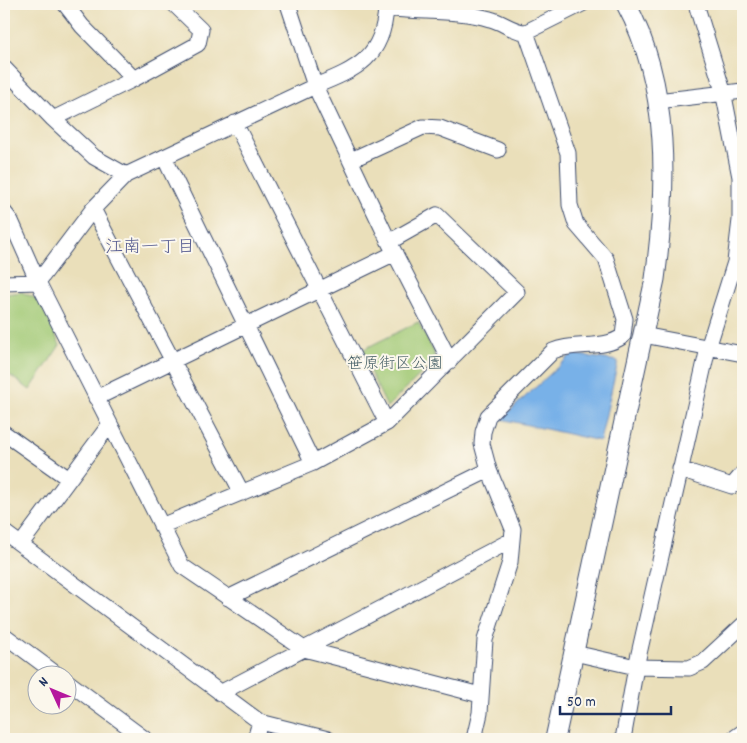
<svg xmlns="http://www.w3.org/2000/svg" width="747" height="743" viewBox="0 0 747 743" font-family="Dekko,'Klee One',sans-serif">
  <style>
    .green { fill: #a1c974; stroke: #5e7c69 }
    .water { fill: #78b1e8; stroke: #4a70a3 }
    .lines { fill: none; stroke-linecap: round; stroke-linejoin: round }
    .minor-casing { stroke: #3a496c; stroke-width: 17 }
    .tertiary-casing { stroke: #3a496c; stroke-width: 21 }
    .minor { stroke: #fff; stroke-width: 15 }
    .tertiary { stroke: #fff; stroke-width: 19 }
    .labels { text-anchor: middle; stroke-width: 4; stroke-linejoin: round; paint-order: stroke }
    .park-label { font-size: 16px; fill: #435d65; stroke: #fbf7ec }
    .neighbourhood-label { font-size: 18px; fill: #555b91; stroke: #fbf7ec }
  </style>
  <rect width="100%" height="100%" fill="#fbf7ec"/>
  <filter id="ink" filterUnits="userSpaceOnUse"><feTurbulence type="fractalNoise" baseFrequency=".02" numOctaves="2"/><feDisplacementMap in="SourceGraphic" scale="10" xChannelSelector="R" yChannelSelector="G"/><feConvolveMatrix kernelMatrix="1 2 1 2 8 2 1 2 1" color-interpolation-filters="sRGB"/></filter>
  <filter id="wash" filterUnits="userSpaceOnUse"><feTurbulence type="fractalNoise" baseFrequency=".0096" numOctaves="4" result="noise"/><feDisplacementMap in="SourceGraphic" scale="20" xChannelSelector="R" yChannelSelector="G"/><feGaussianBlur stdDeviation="1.12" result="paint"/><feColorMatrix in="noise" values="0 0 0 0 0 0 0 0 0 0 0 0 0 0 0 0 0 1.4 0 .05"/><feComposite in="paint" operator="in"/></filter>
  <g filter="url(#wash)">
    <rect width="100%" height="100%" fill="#eadfba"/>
    <path class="green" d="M22,292L39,300L60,345L30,390L4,371V294Z
      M418,322L434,352V361L387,407L360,351Z"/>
    <path class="water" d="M572,354L618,361L600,441L501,419Z"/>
  </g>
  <g filter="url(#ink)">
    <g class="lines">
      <g class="minor-casing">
        <path id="minor" d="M65,4L82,26L134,79
          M288,4L315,86L389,242L450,361
          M386,8C420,13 456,9 490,19C503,22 513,32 526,32L582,4
          M4,68L53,119L94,157L126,175
          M657,101L743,91
          M53,119L134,79L198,44L201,30L174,4
          M235,123L387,423
          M164,157L313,463
          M351,160L423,127L440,128L498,150
          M93,209L242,493
          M4,212L11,221L38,282L182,566L304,649L480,695
          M38,282L93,209L126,175L315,86C358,69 383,57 386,8L383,4
          M4,283L38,282
          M643,335L743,354
          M96,398L395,253
          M4,433L69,479
          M680,469L732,486L743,473
          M161,526L313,463L387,423L517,292L437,215L389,242
          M4,532L260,722L328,739
          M21,544L110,424
          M228,598L489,470
          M4,635L59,676
          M574,653L636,667L708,348L735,262L740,220V177L723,91L696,4
          M68,682L145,739
          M220,693L512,540
          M255,739L260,722
          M474,739L480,713L485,640L510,562L513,529L489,470L482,444L483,432L488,416L553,351C577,341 602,351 623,336L625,319L606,259L576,224L570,205L568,153L526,32
          M623,739L636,667L689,668L703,662L743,625
          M733,739L743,732"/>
      </g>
      <g class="tertiary-casing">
        <path id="tertiary" d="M555,739L655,279C667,189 671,87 626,4"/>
      </g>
      <use href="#minor" class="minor"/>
      <use href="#tertiary" class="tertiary"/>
    </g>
  </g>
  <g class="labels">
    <g class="park-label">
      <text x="395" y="368">笹原街区公園</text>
    </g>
    <g class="neighbourhood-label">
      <text x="150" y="252">江南一丁目</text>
    </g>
  </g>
  <rect width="747" height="743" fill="none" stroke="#fbf7ec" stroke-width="20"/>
  <g transform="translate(52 690) rotate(314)"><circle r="24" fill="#fbf7ec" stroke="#a1a7b3"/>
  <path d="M0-4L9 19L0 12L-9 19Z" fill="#b5179e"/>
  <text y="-8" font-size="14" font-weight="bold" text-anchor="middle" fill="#1b2f5e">N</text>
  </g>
  <path d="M560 706v8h111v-8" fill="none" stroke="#1b2f5e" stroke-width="2.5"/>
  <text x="567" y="706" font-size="15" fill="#1b2f5e" stroke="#fbf7ec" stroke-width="4" paint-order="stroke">50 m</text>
</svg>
